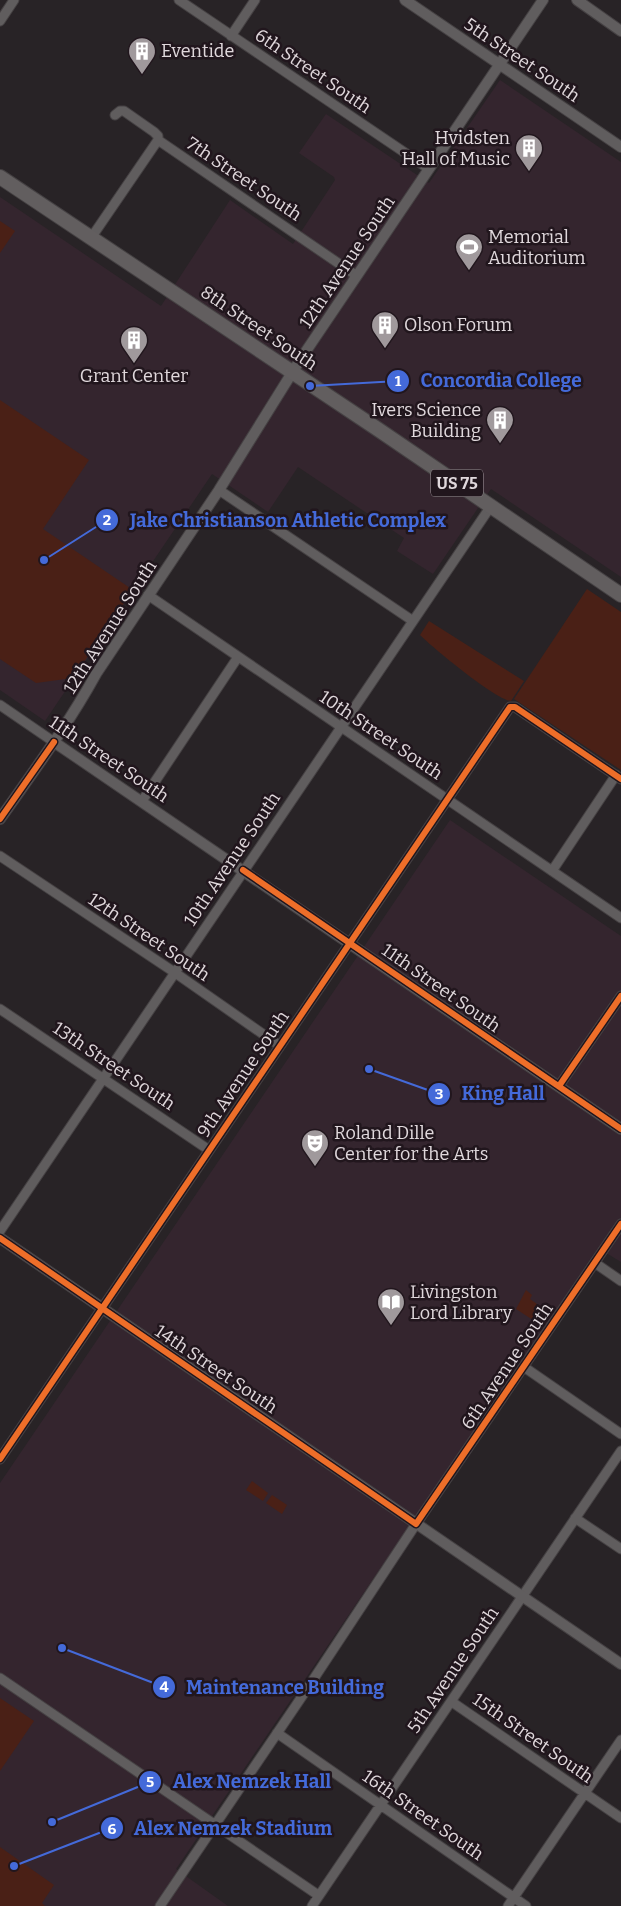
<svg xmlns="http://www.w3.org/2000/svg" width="621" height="1906" viewBox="0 0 621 1906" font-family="Bitter,serif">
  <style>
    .built { fill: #34252e }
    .green { fill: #4a2016 }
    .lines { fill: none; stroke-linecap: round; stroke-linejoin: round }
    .minor-casing { stroke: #454143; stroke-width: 11 }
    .tertiary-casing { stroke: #454143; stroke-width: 12 }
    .primary-casing { stroke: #454143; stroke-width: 16 }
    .minor { stroke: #605d5e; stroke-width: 9 }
    .tertiary { stroke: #605d5e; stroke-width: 10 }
    .primary { stroke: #625e5f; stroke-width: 14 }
    .cycleway-casing { stroke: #21161d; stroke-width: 9 }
    .cycleway { stroke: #ee6e29; stroke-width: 6 }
    .labels { text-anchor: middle; stroke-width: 5; stroke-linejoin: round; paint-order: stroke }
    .shield { fill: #21161d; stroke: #a79ea3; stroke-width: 1 }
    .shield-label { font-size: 16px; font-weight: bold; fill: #e0d8dc }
    .poi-label { font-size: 18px; fill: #e0d8dc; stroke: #21161d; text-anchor: start }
    .street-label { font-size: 18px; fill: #e0d8dc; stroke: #21161d }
    .leader { fill: none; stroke: #446ad9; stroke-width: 2 }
    .callout-dot { fill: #446ad9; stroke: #21161d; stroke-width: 2 }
    .mark-label { font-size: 15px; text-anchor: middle; font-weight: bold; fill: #fff }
    .callout-label { font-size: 19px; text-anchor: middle; font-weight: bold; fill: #446ad9; stroke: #21161d; stroke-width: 5; stroke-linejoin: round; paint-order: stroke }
  </style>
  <rect width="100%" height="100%" fill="#282326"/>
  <path class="built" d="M500,80L621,162V577L491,489L433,574L397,551L404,538L298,467L268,512L212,474L45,721L0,690V197L161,306L230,200L293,244L335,180L334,177L299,153L326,114L429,183Z
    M450,820L621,936V1262L598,1248L176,1869L228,1906H0V1483Z"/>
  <path class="green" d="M0,221L15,231L0,253Z
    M0,400L89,460L43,529L133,590L73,678L36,683L0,659Z
    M587,589L621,612V770L514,699Z
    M429,621L524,681L511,701C496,700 433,648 420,635Z
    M526,1290L532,1295L530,1299L544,1309L536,1322L516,1309Z
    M252,1481L268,1493L263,1501L246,1490Z
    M272,1495L287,1505L282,1514L266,1503Z
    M0,1698L34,1721L0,1771Z
    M0,1847L54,1885L42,1903L45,1906H0Z"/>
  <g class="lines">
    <g class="minor-casing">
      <path id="minor" d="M179,0L429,169
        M0,21L14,0
        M231,36L255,0
        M115,115L120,111H124L154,132L158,136V140L357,276
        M91,238L158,140
        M219,490L413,621
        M148,595L621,918
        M0,705L54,742
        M142,801L238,657
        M0,856L174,972L280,1046
        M552,871L616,775
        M0,1009L209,1150
        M559,1086L621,996
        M0,1231L491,506
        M595,1263L621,1281
        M524,1367L621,1434
        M0,1459L510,707H515L621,779
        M575,1518L621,1549
        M0,1678L318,1895
        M452,1702L621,1818
        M277,1733L526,1906
        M160,1906L305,1692L416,1524L621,1224
        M312,1906L621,1451
        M508,1906L621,1740"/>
    </g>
    <g class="tertiary-casing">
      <path id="tertiary" d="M405,0L621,147
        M577,0L621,31
        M54,742L621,1129
        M0,819C33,772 68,725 96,674L219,490L300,360L543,0
        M0,1238L621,1664"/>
    </g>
    <g class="primary-casing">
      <path id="primary" d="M0,177L379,430L621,595"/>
    </g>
    <use href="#minor" class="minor"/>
    <use href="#tertiary" class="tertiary"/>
    <use href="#primary" class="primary"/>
    <g class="cycleway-casing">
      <path id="cycleway" d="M0,819L54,742
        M243,870L621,1129
        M559,1086L621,996
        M0,1238L416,1524L621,1224
        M0,1459L510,707H515L621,779"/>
    </g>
    <use href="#cycleway" class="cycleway"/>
  </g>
  <defs>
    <g id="building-pin" transform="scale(1.4375)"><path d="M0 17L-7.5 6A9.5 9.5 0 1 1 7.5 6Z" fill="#a0999c" stroke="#21161d"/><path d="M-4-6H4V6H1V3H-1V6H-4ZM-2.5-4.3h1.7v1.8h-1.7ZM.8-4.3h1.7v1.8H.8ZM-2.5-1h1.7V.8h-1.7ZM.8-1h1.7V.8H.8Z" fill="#fff"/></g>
    <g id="stadium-pin" transform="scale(1.4375)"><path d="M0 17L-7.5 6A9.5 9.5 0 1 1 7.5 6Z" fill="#a0999c" stroke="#21161d"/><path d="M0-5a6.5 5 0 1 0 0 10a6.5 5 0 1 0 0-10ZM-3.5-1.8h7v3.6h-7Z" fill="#fff"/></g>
    <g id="theatre-pin" transform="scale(1.4375)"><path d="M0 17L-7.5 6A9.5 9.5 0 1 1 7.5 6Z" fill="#a0999c" stroke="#21161d"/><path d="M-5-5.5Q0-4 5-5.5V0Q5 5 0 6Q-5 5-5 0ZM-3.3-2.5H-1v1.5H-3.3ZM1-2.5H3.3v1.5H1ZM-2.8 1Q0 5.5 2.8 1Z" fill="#fff"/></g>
    <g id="library-pin" transform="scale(1.4375)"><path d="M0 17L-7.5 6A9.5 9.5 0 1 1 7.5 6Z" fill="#a0999c" stroke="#21161d"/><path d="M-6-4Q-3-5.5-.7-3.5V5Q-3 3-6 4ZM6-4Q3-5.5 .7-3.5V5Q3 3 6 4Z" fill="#fff"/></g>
  </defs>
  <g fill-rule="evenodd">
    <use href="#building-pin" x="142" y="51"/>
    <use href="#building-pin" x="529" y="148"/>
    <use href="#stadium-pin" x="469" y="247"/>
    <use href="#building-pin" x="385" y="325"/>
    <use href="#building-pin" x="134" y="340"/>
    <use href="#building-pin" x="500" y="420"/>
    <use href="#theatre-pin" x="315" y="1143"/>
    <use href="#library-pin" x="391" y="1302"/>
  </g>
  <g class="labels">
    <rect class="shield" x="431" y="469.5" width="52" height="27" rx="4"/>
    <g class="shield-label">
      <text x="457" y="489">US 75</text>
    </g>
    <g class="poi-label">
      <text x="161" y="57">Eventide</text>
      <text x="510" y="144" text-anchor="end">Hvidsten<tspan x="510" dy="21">Hall of Music</tspan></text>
      <text x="488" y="243">Memorial<tspan x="488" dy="21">Auditorium</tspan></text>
      <text x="404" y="331">Olson Forum</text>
      <text x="134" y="382" text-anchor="middle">Grant Center</text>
      <text x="481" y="416" text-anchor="end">Ivers Science<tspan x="481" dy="21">Building</tspan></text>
      <text x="334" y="1139">Roland Dille<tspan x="334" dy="21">Center for the Arts</tspan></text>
      <text x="410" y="1298">Livingston<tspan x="410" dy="21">Lord Library</tspan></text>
    </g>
    <g class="street-label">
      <text transform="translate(522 60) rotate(34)" y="6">5th Street South</text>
      <text transform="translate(313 71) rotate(34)" y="6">6th Street South</text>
      <text transform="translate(244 179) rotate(34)" y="6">7th Street South</text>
      <text transform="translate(347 262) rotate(-56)" y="6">12th Avenue South</text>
      <text transform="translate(259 328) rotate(34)" y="6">8th Street South</text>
      <text transform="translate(110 627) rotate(-57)" y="6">12th Avenue South</text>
      <text transform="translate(381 735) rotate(34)" y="6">10th Street South</text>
      <text transform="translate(109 759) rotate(34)" y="6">11th Street South</text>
      <text transform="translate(232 859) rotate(-56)" y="6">10th Avenue South</text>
      <text transform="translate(149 937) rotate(34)" y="6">12th Street South</text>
      <text transform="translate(441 988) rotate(35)" y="6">11th Street South</text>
      <text transform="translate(114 1066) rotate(34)" y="6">13th Street South</text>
      <text transform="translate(243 1074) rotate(-56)" y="6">9th Avenue South</text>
      <text transform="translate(507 1366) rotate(-56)" y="6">6th Avenue South</text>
      <text transform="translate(216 1369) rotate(34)" y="6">14th Street South</text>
      <text transform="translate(453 1670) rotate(-56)" y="6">5th Avenue South</text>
      <text transform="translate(533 1738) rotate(35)" y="6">15th Street South</text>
      <text transform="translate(423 1815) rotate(35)" y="6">16th Street South</text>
    </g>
  </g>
  <path class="leader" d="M310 386L398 381M44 560L107 520M369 1069L439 1094M62 1648L164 1687M52 1822L150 1782M14 1866L112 1828"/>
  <g class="callout-dot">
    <circle cx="310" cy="386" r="5"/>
    <circle cx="44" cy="560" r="5"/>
    <circle cx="369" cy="1069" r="5"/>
    <circle cx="62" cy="1648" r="5"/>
    <circle cx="52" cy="1822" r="5"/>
    <circle cx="14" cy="1866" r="5"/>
    <circle cx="398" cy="381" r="12"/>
    <circle cx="107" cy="520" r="12"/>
    <circle cx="439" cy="1094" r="12"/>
    <circle cx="164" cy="1687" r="12"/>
    <circle cx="150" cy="1782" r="12"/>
    <circle cx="112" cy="1828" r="12"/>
  </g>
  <g class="mark-label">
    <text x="398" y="386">1</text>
    <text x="107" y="525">2</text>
    <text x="439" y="1099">3</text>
    <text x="164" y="1692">4</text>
    <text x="150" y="1787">5</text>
    <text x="112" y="1834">6</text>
  </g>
  <g class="callout-label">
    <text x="501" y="387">Concordia College</text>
    <text x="288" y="527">Jake Christianson Athletic Complex</text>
    <text x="503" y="1100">King Hall</text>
    <text x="285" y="1694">Maintenance Building</text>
    <text x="252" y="1788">Alex Nemzek Hall</text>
    <text x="233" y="1835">Alex Nemzek Stadium</text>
  </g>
</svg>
